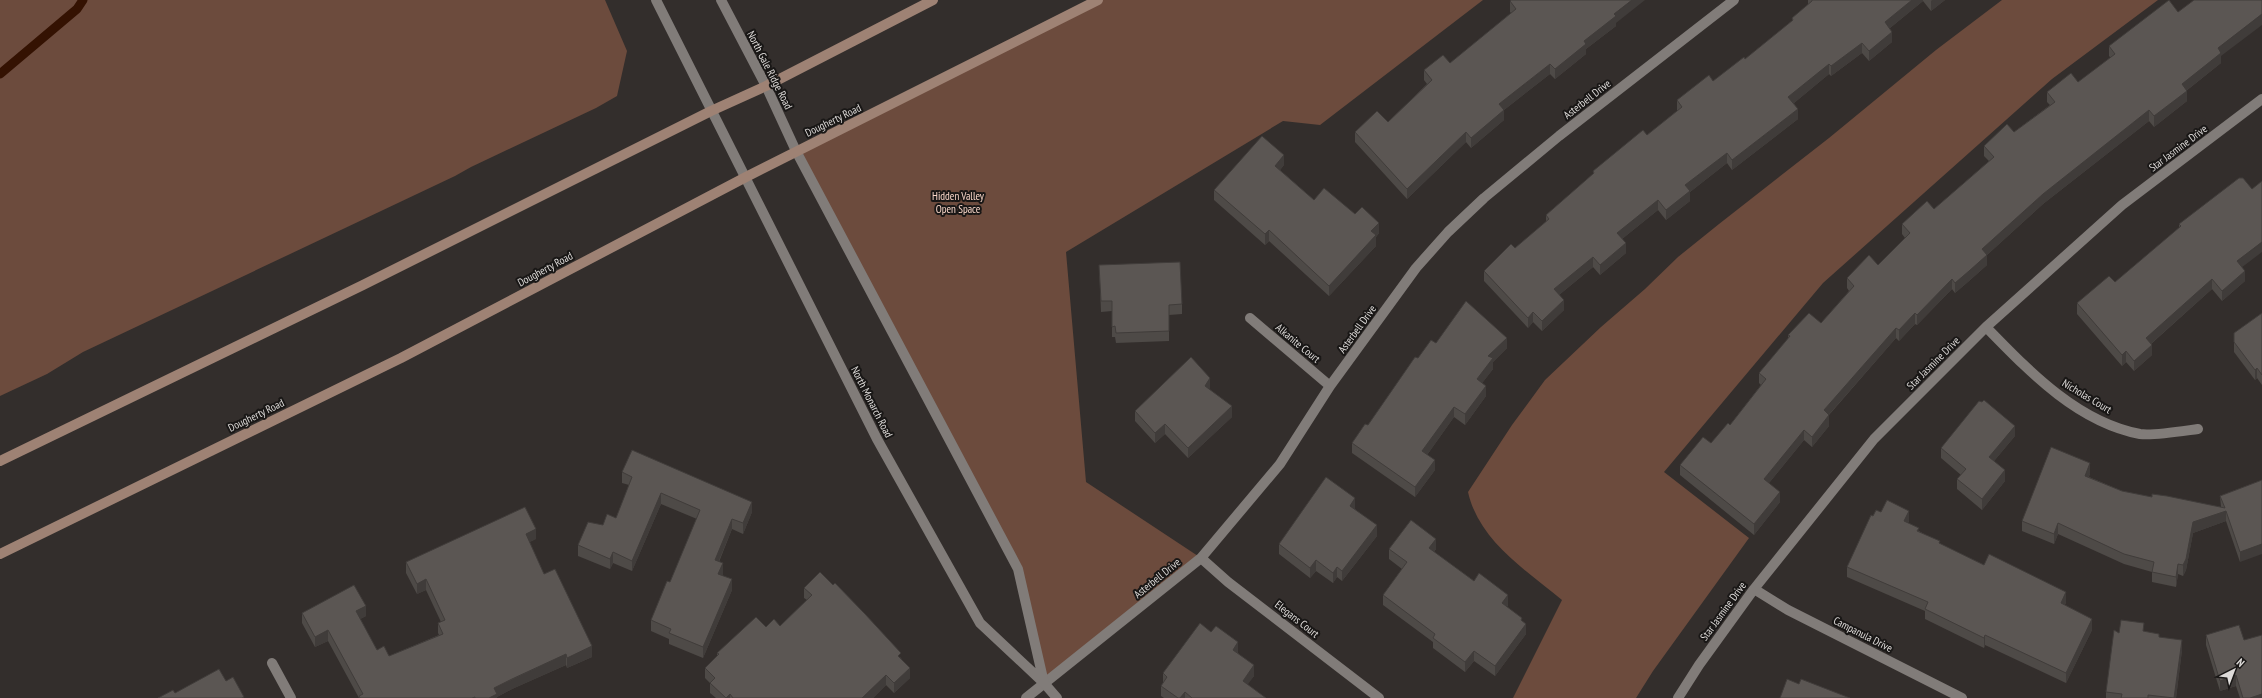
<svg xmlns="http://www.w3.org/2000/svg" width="2262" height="698" viewBox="0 0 2262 698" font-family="'PT Sans Narrow',sans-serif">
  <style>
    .green { fill: #6c4b3d }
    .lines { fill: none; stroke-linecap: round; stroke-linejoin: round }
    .stream { stroke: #341202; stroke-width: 9 }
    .minor { stroke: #817c79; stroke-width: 10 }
    .tertiary { stroke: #817c79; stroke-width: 10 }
    .secondary { stroke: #9e8274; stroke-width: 10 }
    .wall { fill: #4e4a47 }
    .shaded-wall { fill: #403c3a }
    .building { fill: #5b5653; stroke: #403c3a }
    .labels { text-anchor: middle; stroke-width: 4; stroke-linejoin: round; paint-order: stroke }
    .street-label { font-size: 11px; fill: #dedbd9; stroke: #191716 }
    .park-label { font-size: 11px; fill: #f9d7c9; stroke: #191716 }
  </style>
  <rect width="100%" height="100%" fill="#332e2c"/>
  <path class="green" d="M0,0H605L627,51L617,96L596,108L471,167L455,176L83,352L47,374L0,396Z
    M1098,0H1483L1320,125L1283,121L1066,252L1086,482L1201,558L1044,683L1018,569L796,151Z
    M2002,0H2158L2052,79L1823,283L1664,472L1749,538L1653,671L1636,698H1513L1562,600C1526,570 1479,541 1468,492L1512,425L1545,380L1601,327L1645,289L1678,257L1719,224L1829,138L1936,50Z"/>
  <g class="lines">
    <path class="stream" d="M0,74L77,9L83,0"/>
    <path class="minor" d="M1250,318L1330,386
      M1986,327C2029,371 2077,422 2140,434C2153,436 2183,431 2198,429
      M1201,558L1228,582L1379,698
      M1754,589L1788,610L1962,698
      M272,663L291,698
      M1026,698L1201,558L1280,464L1330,386L1416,268L1448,232L1484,198L1559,136L1734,0
      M1678,698L1699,665L1754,589L1874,439L1986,327L2122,205L2262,99"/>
    <path class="tertiary" d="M656,0L877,439L980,623L1044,683L1057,698
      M721,0L766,86L796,151L1018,569L1044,683"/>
    <path class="secondary" d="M0,461L363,285L711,111L766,86L933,0
      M0,554L401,358L746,177L1098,0"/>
  </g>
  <path class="wall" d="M1808,0H1945L1931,11L1923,1L1890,28L1892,42L1869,61L1862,53L1831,76L1829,74L1794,103L1798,119L1732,170L1727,163L1690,192V201L1666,220L1658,210L1622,239L1626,253L1600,275L1593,267L1559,295L1564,310L1542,331L1533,322L1528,328L1484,281V271L1515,248L1546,222V215L1593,174V171L1647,135L1677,111V100L1713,81L1745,59L1792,21V18L1808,5Z
    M1510,1L1616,23V26L1586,49V54L1555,79L1550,74L1504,110V120L1471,148L1466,142L1407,199L1355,142V132L1388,122L1427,84L1424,80V70L1450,63L1511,13L1510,12Z
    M2178,12L2221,56V63L2186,91L2187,101L2154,127L2149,121L2043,204L1987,255V265L1969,281L1955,293L1952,289L1917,325L1915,324L1899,341L1896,338L1829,415V426L1812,447L1804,440L1769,483L1780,502L1754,535L1680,475V465L1711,443L1730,425L1761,385L1759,383V373L1788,339V335L1821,323L1849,291L1847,288V278L1878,265L1905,238L1902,234V224L1934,209L1989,161L1984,156V146L2014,132L2050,105L2047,102V92L2078,82L2111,58L2109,56V46Z
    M1284,165L1280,170L1314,200L1379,233L1376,237V246L1329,296L1269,241L1265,245L1214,200V190Z
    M2179,224L2242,267L2245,281L2222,301L2212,289L2151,344L2152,355L2134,371L2126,362L2122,366L2077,314V303L2115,282L2179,228Z
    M1099,265L1182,304V314L1169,315V341L1116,343L1115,337H1112V311L1101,312Z
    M2262,313V385L2257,378L2255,380L2234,352V333Z
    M1436,343L1507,348L1493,362V369L1482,383L1486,396L1465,425L1454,417L1427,455L1435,470L1415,497L1352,453V443L1368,425L1418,358Z
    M1210,388L1209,389L1232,417L1188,458L1165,434L1155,443L1135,421V411Z
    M2015,436L1994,461L2005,481L1982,510L1957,489V479L1961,475L1941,458V448Z
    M622,472L752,512L743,534L732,529L719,562L723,574L722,575L732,590L703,658L669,644V639L651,631V620L670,582L697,519L661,504L632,571L613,563L610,569L578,556V545L603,525L616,518L629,485L622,483Z
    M2090,473L2089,477L2122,491L2152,497L2221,507L2220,496L2262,480L2240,562L2226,521L2193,533L2186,570L2183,576L2178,574L2176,587L2152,582V572L2124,564L2058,534L2054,544L2022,531V521Z
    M1355,509L1377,536L1342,581L1337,577L1333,583L1316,571L1310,578L1279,554V544Z
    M1881,512L1909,521L1908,523L1919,531L1940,544L1984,565L2066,602L2065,605L2092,630L2066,683L1985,645L1984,648L1925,619V611L1847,577V567L1873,516Z
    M536,539L529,542L544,574L592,657L567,668L566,665L512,689L497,697V698H359L328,641L315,647L302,623V613L366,616L360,619L377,650L389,656L439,635L438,633V623L441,622L426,590L417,594L406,573V562Z
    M1389,549H1436L1434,552L1474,581L1508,605L1507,607L1522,621L1526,634L1495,676L1474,661L1465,672L1433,648V642L1383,605V595L1402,569L1389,559Z
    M804,588L901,658L910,678L894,693L886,685L873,698H716L710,693V683L705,678V668L717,656V653L766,627L780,626L807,600L804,598Z
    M2144,631L2159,637L2182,650L2176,698H2106V692L2119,633Z
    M2206,635L2244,640L2262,698H2240L2236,686L2220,691L2206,645Z
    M1238,652V653L1254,676L1247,684L1266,698H1164L1161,696V686L1163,683V673Z"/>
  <path class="shaded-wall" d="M1632,0H1645L1616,23V26L1586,49V54L1555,79V69L1584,41L1614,14Z
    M1912,0H1923V1L1885,32V22Z
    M1932,0H1945L1931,11V1Z
    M2262,14V25L2221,56V63L2182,94V84L2218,48Z
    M1892,32V42L1869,61V51Z
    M1862,43V53L1831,76V66Z
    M1550,64V74L1504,110V120L1471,148V138L1499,104Z
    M1829,64V74L1788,108V97Z
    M2187,91V101L2154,127V116Z
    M1798,109V119L1732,170V160Z
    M2149,110V121L2043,204L1987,255V265L1969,281L1955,293V283L1982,249L2043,194Z
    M1466,132V142L1407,199V189Z
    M1727,153V163L1690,192V201L1666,220V210L1685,185Z
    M1284,155V165L1275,176V166Z
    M1658,200V210L1617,243V233Z
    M1379,223V233L1376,237V246L1329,296V286L1371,231Z
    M1269,230V241L1265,245V234Z
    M2262,242V252L2237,271V261Z
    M1626,243V253L1600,275V265Z
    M1593,257V267L1554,299V289Z
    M2245,271V281L2222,301V291Z
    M1952,279V289L1917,325V315Z
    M2212,279V289L2146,348V338Z
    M1564,300V310L1542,331V321Z
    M1533,312V322L1528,328V318Z
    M1915,313V324L1899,341V330Z
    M1896,328V338L1824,420V410Z
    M1507,338V348L1493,362V369L1477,390V379L1488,356Z
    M2152,345V355L2134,371V361Z
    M2126,351V362L2122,366V355Z
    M2257,368V378L2255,380V370Z
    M1210,378V388L1205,396V386Z
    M1486,386V396L1465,425V414Z
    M1232,406V417L1188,458V448Z
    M1454,407V417L1422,462V451Z
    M1829,415V426L1812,447V437Z
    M1165,424V434L1155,443V433Z
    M2015,426V436L1989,467V457Z
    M1804,430V440L1764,489V479Z
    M1435,460V470L1415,497V487Z
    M2090,463V473L2085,486V476Z
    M2005,470V481L1982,510V499Z
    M1780,492V502L1754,535V524Z
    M661,493V504L632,571V561Z
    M1355,498V509L1350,516V506Z
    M752,502V512L743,534V523Z
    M1909,511V521L1904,531V521Z
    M2226,511V521L2193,533L2186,570L2183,576V565L2193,522Z
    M732,519V529L715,570V560Z
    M2058,523V534L2054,544V534Z
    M1377,525V536L1342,581V571Z
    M536,529V539L526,544V534Z
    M1436,539V549L1429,558V548Z
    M2262,544V554L2240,562V552Z
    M613,552V563L610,569V559Z
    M1316,560V571L1310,578V568Z
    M723,563V574L718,584V574Z
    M2178,564V574L2176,587V577Z
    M1337,567V577L1333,583V573Z
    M426,579V590L417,594V584Z
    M732,579V590L703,658V647Z
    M2066,592V602L2061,614V603Z
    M1508,595V605L1502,614V603Z
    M366,606V616L356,621V611Z
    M1522,618V628L1526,624V634L1495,676V666Z
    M2092,619V630L2066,683V673Z
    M328,630V641L315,647V637Z
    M1985,635V645L1984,648V638Z
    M2182,640V650L2176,698H2174Z
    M1238,642V652L1233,660V650Z
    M592,646V657L567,668V658Z
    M1474,651V661L1465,672V662Z
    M566,654V665L512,689L497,697V698H489L494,688Z
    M1254,665V676L1243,691V681Z
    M910,668V678L894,693V683Z
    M886,675V685L873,698H862Z
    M2236,675V686L2220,691V681Z
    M1185,692V698H1180Z
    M730,694V698H726Z
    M2262,694V698H2250Z"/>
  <path class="building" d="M1511,0H1632L1614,14L1616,16L1584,41L1586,44L1555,69L1550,64L1499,104L1504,110L1471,138L1466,132L1407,189L1355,132L1377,111L1388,122L1432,80L1424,70L1443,55L1450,63L1516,9L1510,1Z
    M1812,0H1912L1885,22L1892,32L1869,51L1862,43L1831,66L1829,64L1788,97L1798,109L1732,160L1727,153L1685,185L1690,191L1666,210L1658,200L1617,233L1626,243L1600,265L1593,257L1554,289L1564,300L1542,321L1533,312L1528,318L1484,271L1511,244L1515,248L1549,219L1546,215L1594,173L1593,171L1643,130L1647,135L1682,107L1677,100L1709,75L1713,81L1744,57L1745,59L1793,20L1792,18L1812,1Z
    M2169,0L2178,12L2194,0H2262V14L2218,48L2221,53L2182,84L2187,91L2154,116L2149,110L2043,194L1982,249L1987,255L1969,271L1955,283L1952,279L1917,315L1915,313L1899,330L1896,328L1824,410L1829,415L1812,437L1804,430L1764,479L1780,492L1754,524L1680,465L1703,437L1711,443L1728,423L1730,425L1766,379L1759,373L1790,336L1788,335L1809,313L1821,323L1854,286L1847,278L1869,255L1878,265L1910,233L1902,224L1927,201L1934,209L1994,157L1984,146L2007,124L2014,132L2055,102L2047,92L2071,73L2078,82L2115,54L2109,46Z
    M1262,136L1284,155L1275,166L1314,200L1324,188L1355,214L1362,207L1379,223L1371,231L1376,235L1329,286L1269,230L1265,234L1214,190Z
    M2239,178H2243L2252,189L2262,181V242L2237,261L2245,271L2222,291L2212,279L2146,338L2152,345L2134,361L2126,351L2122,355L2077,303L2109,276L2115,282L2181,226L2179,224Z
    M1180,262L1182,304L1169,305V331L1116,333L1115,326L1112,327V301H1101L1099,265Z
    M1466,301L1507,338L1488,356L1493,358L1477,379L1486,386L1465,414L1454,407L1422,451L1435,460L1415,487L1352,443L1365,424L1368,425L1415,357L1418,358L1431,340L1436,343Z
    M2262,313V375L2257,368L2255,370L2234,342V333Z
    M1191,357L1210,378L1205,386L1232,406L1188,448L1165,424L1155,433L1135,411Z
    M1984,400L2015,426L1989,457L2005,470L1982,499L1957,479L1966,469L1941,448L1979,401L1982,402Z
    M2051,447L2090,463L2085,476L2122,491L2152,497V494L2167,496L2225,508L2220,496L2262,480V544L2240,552L2226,511L2193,522L2186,559L2183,565L2178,564L2176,577L2152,572L2154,562L2124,554L2058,523L2054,534L2022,521Z
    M632,450L752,502L743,523L732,519L715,560L723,563L718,574L732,579L703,647L669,633L671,629L651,620L667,581L670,582L700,510L661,493L632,561L613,552L610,559L578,545L588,522L603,525L607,514L616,518L632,477L622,472Z
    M1326,477L1355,498L1350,506L1377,525L1342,571L1337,567L1333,573L1316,560L1310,568L1279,544Z
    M1887,500L1909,511L1904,521L1919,528L1917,531L1940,541L1939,543L1984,565L1989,554L2066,592L2061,603L2092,619L2066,673L1985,635L1984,638L1925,609L1928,602L1847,567L1871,515L1873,516L1876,510L1881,512Z
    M525,507L536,529L526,534L544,574L555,569L592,646L567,658L566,654L512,679L494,688L497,694L489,698H475V697L472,698H360L359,696L363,694L328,630L315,637L302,613L354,585L366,606L356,611L377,650L384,646L389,656L443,634L438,623L445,620L426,579L417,584L406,562Z
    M1411,520L1436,539L1429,548L1474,581L1479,573L1508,595L1502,603L1522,618L1521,620L1526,624L1495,666L1474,651L1465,662L1433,638L1435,634L1383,595L1407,562L1389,549Z
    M820,572L833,585L835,583L865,614L901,653L898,656L910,668L894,683L886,675L862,698H733L730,694L726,698L710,683L715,678L705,668L719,654L717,653L756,617L766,627L774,619L780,626L812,595L804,588Z
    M2121,620L2144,623L2143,631L2159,634V637L2182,640L2174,698L2148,695V698H2121L2122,694L2106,692L2114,630L2119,633Z
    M1200,623L1211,632L1216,626L1238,642L1233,650L1254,665L1243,681L1266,698H1192L1185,692L1180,698H1178L1161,686L1167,677L1163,673Z
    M2239,625L2244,640L2262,635V694L2250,698H2243L2236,675L2220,681L2206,635Z
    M219,669L226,681L233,677L244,697L242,698H158L173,690L175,693Z
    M1787,679L1799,684L1801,679L1850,698H1780Z"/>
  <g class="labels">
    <g class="street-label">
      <text transform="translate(770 70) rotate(63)" y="4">North Gale Ridge Road</text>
      <text transform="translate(1587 99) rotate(-38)" y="4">Asterbell Drive</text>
      <text transform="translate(833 120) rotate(-26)" y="4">Dougherty Road</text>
      <text transform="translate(2178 148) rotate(-37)" y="4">Star Jasmine Drive</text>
      <text transform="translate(545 269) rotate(-28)" y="4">Dougherty Road</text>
      <text transform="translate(1357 329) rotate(-54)" y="4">Asterbell Drive</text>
      <text transform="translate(1298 343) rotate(40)" y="4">Alkanite Court</text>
      <text transform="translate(1933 363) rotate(-45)" y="4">Star Jasmine Drive</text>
      <text transform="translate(2087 396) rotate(31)" y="4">Nicholas Court</text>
      <text transform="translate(872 402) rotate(63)" y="4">North Monarch Road</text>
      <text transform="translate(256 415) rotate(-26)" y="4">Dougherty Road</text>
      <text transform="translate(1157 578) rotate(-39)" y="4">Asterbell Drive</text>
      <text transform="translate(1723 611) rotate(-54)" y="4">Star Jasmine Drive</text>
      <text transform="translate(1297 619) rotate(38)" y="4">Elegans Court</text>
      <text transform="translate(1863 634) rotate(27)" y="4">Campanula Drive</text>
    </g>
    <g class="park-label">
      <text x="958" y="200">Hidden Valley<tspan x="958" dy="13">Open Space</tspan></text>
    </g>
  </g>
  <g transform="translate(2234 670) rotate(42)" stroke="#191716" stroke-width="3" paint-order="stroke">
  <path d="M0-3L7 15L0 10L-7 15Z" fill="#dedbd9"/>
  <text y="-6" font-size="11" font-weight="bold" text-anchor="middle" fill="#dedbd9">N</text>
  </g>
</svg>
